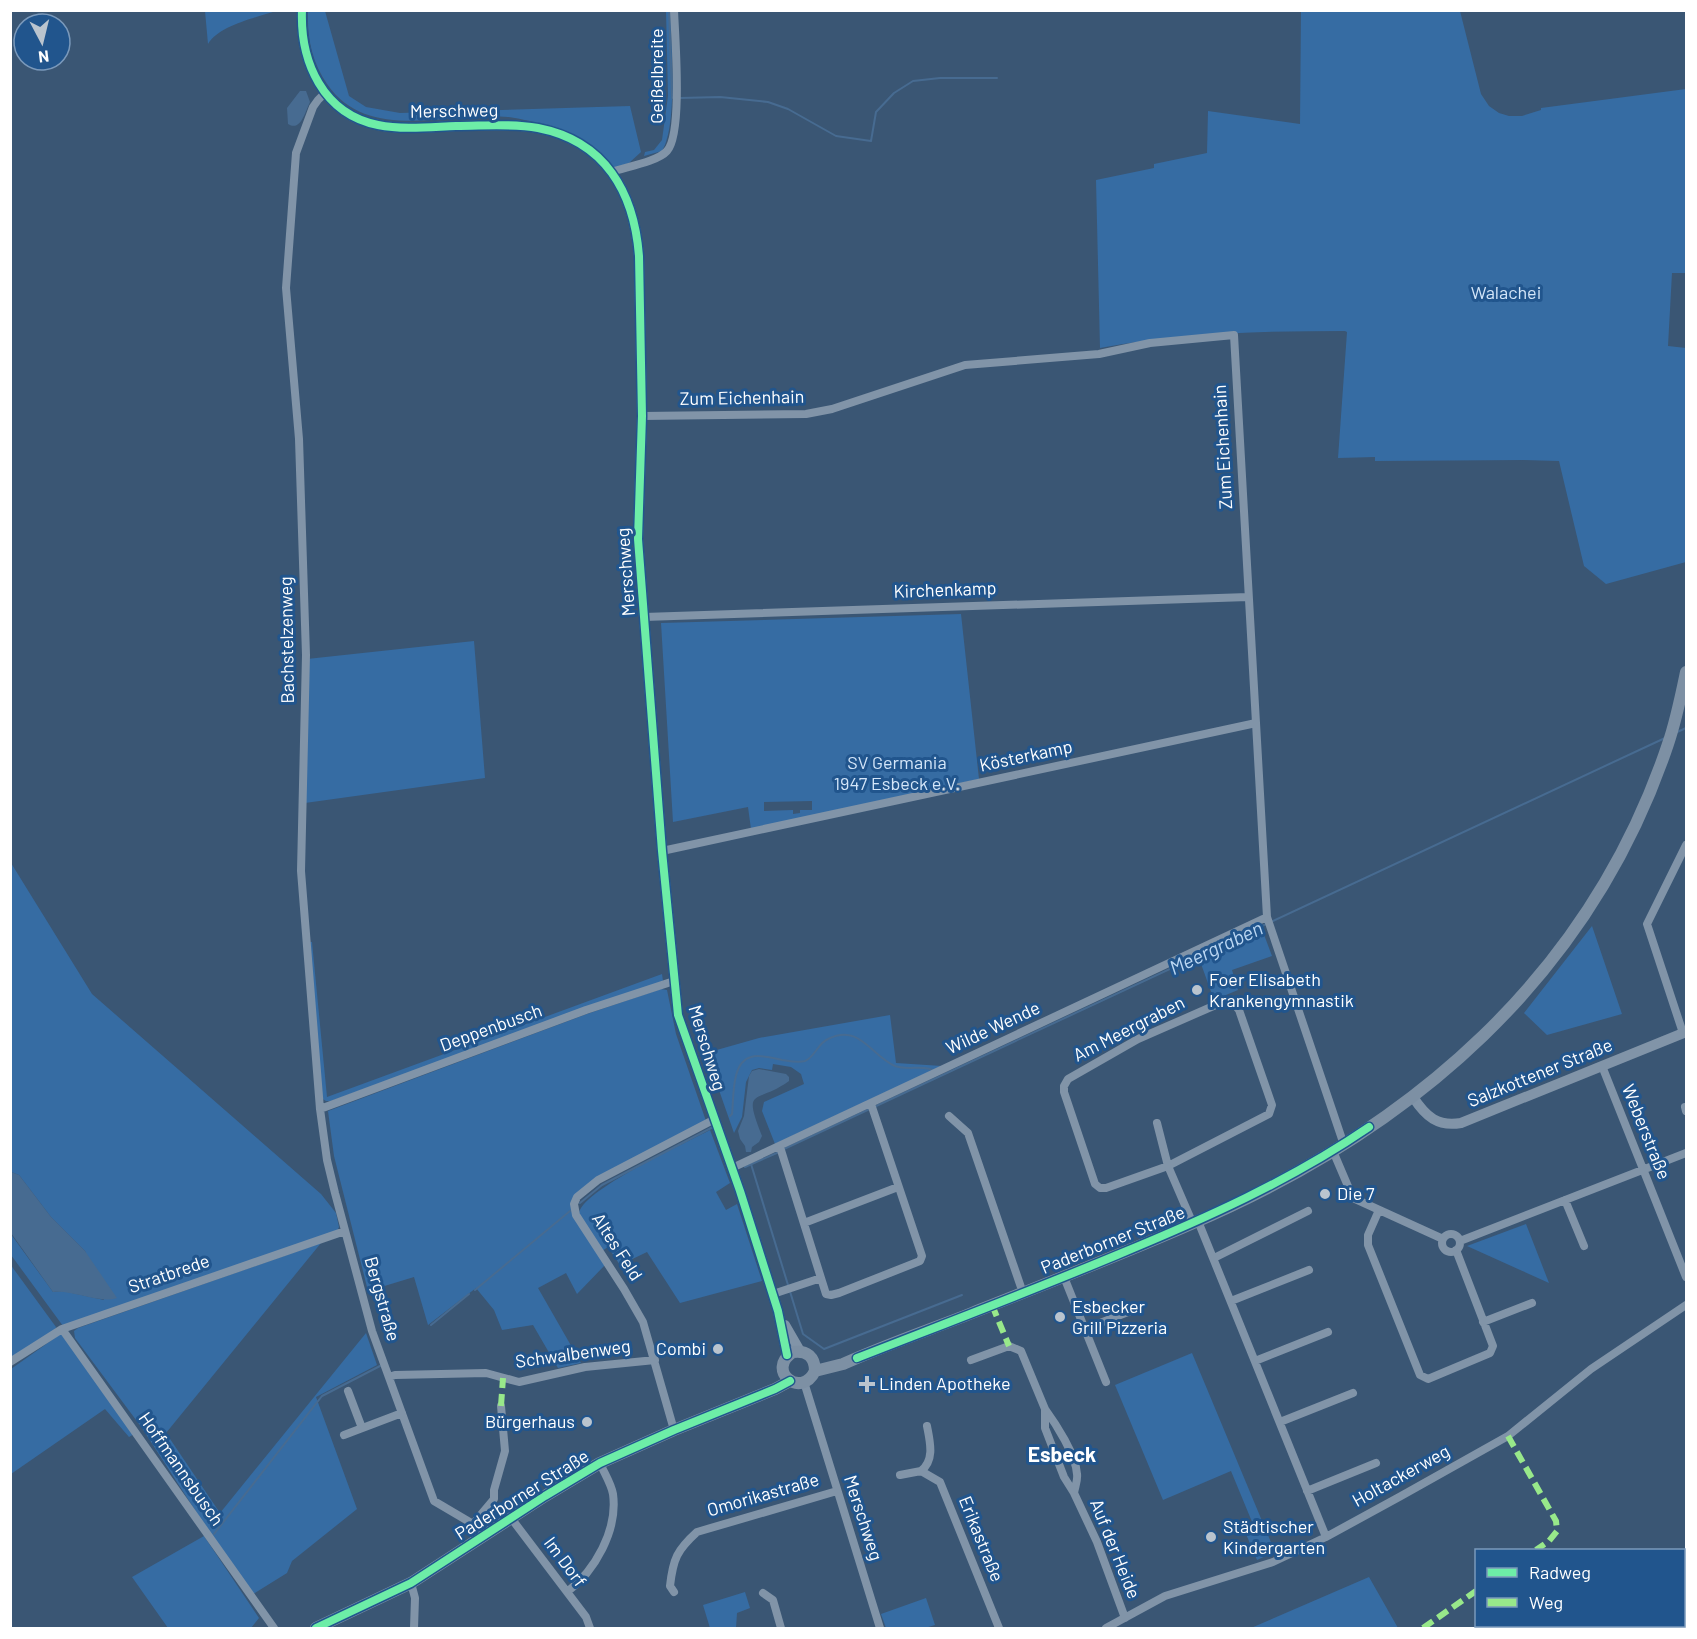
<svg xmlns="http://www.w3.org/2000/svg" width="1697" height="1639" viewBox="0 0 1697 1639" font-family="Barlow,sans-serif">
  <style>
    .green { fill: #366ca3; fill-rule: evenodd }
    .water { fill: #476b91 }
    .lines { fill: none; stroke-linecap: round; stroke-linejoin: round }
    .stream { stroke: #476b91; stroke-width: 2 }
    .minor { stroke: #8194a8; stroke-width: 8 }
    .tertiary { stroke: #8194a8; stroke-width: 10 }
    .secondary { stroke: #7d90a4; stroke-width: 12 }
    .quiet { stroke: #98e88a; stroke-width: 6; stroke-dasharray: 12 6; stroke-linecap: butt }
    .cycleway-casing { stroke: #21558d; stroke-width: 11 }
    .cycleway { stroke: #6deda7; stroke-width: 8 }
    .poi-dot { fill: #bac4ce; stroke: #21558d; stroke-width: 2 }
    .labels { text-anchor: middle; stroke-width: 6; stroke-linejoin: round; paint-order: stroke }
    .street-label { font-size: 18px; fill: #fff; stroke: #21558d }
    .park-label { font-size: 18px; fill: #d4e6f9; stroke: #21558d }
    .poi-label { font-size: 18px; fill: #fff; stroke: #21558d; text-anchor: start }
    .water-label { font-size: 20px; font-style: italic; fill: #bbd7f3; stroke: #21558d }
    .quarter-label { font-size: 21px; font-weight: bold; fill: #fff; stroke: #21558d }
  </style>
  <rect width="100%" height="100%" fill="#3a5674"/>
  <path class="green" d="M205,11V10L276,11C257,17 218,26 208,44Z
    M308,11H325L349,96L366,107L400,113L630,106L641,152L629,163L613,168C598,156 583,141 566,132C557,127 519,118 508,117C450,111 368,144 327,84C312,62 307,38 308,11Z
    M666,11H670C671,43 678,126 662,151L644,156L645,152L654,150L662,140L668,96Z
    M1301,11H1460L1481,94L1489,106L1499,113L1509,116H1522L1541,110V108L1686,89V273H1672L1668,346L1686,348V562L1606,584L1584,566L1559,461L1524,460L1375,461V457L1338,458L1347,332L1345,331C1262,331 1181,333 1100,348L1096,180L1154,168V164L1207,153L1208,111L1300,124Z
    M961,614L979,779L751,829L748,807L673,822L661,623ZM812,801V810H800V813L793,814V810L764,811V802Z
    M474,641L485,778L305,803L307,659Z
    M11,863L92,994L321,1194L336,1213L339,1227L337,1231L63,1326L11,1255L10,1233L53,1292L63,1291L104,1300L85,1251L51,1217L19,1175L11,1172Z
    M1592,926L1622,1014L1547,1035L1524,1013Z
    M1263,932L1272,956L1232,970L1238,990L1214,1000L1200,961Z
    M309,942H312L327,1097L662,974L663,981L331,1101H326L321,1098Z
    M661,989L667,990L676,1034L706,1121L595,1180L571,1206L605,1265L577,1294L566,1273L538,1288L581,1363L558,1368L533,1325L502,1330L494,1310L476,1288L428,1325L414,1277L368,1291L334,1156L328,1111L587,1014Z
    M890,1015L896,1063L942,1066L775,1144L762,1111L764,1102L804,1084L801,1074L791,1067L773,1064L772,1070L759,1068L752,1070L746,1082L742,1117L734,1133L706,1053L759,1038Z
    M710,1130L730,1183L716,1192L726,1210L737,1204L762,1281L680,1303L647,1252L620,1265L608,1247L602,1251L579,1215C577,1192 688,1142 710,1130Z
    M1526,1224L1549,1283L1467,1246Z
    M321,1243L166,1433L220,1513L366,1333L377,1365L316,1397L357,1509L292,1561L287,1573L253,1594L204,1524L142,1428L75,1338L74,1331L78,1328Z
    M10,1264L56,1327L55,1330L10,1360Z
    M59,1335H62L134,1434L129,1437L105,1409L11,1474V1369Z
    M1192,1353L1275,1552L1257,1560L1246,1534L1255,1529L1231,1471L1163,1500L1115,1385Z
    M204,1536L259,1618L251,1628H168L132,1577Z
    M1369,1577L1398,1628H1251Z
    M745,1592L750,1608L737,1613L736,1628H710L703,1605Z
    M926,1598L935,1625L925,1628H886L881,1614Z"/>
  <path class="water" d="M300,91H306L310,102C305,112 301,132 288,124L287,108Z
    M759,1069L786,1074L789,1077V1081C756,1105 742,1085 762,1136L759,1142L752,1147L751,1152H746L745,1146L740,1139L738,1131L744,1116L749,1076L752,1071Z
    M11,1172L19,1175L51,1217L85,1251L117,1298C99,1304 74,1290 53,1292L11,1233Z"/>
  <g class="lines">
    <path class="stream" d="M669,10L672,98
      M680,98L720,97L768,102L788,109L836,136L871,141L876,112L894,93L913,81L940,78H997
      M1675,733L1686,728
      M730,1116L732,1114C734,1098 731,1062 751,1057C760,1054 773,1058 782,1060C789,1061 798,1063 805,1061C815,1057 818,1043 828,1039C860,1023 871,1056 895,1066C908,1071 923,1064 935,1071
      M784,1149L1665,738
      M751,1164L803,1334L824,1349L962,1295
      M745,1167L779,1152
      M580,1203L602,1185L713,1127
      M475,1290L570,1211
      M431,1325L469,1294
      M214,1534L322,1396L380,1366
      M1684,1612L1686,1609
      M1673,1628L1675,1626"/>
    <path class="minor" d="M325,93L318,100L313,107L296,153L286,288L299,439L306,655L301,871L320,1109L327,1160L335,1193L372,1331L434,1501L473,1524L482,1537
      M611,172C625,167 657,162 667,151C683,134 675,37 674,10
      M642,416L806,414L832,409L965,365L1099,354L1150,343L1234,335L1267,917L1344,1145
      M644,617L1248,597
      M662,851L1256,723
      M1227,1003L1235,1005L1239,1010L1272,1105L1269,1114L1168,1166L1106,1188H1100L1095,1184L1064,1092V1086L1068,1079L1138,1039L1218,1004Z
      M1683,1033L1647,924L1686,845
      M1602,1066L1686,1277
      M1685,1107L1686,1111
      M320,1109L586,1010L674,981
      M949,1116L968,1133L1023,1293
      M1157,1123L1168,1166L1193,1224
      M780,1147L826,1294L831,1295L839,1293L920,1261L922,1256L871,1104
      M1333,1151L1353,1198L1443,1239
      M732,1168L1267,917
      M1565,1200L1584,1246
      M1379,1210L1368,1235V1245L1420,1375L1428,1379L1490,1353L1493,1346L1456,1250
      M1198,1221L1326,1537
      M804,1223L898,1187
      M1442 1243a9 9 0 1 1 18 0a9 9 0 1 1-18 0Z
      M1460,1241L1686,1153
      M1214,1258L1308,1211
      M1064,1277L1106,1382
      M773,1294L821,1278
      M1231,1301L1309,1270
      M1483,1322L1532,1303
      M62,1329L274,1628
      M1085,1329L1133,1310
      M971,1360L1009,1346L1021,1351L1045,1409
      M1255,1361L1328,1332
      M10,1362L62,1329L345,1231
      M389,1377L395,1375L486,1373L519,1382L585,1367L655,1360
      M804,1382L880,1628
      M348,1391L362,1428
      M1045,1409C1056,1424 1076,1455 1077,1474C1078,1480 1075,1487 1074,1493L1064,1477L1045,1428Z
      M1280,1422L1353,1393
      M674,1430L643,1322L624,1289L576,1215L574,1204L577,1197L598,1180L715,1119
      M344,1435L402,1413
      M921,1471C935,1460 930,1442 927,1426
      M900,1475L921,1471L940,1482L999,1628
      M1307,1491L1376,1463
      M1074,1493L1097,1542L1125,1618
      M511,1518L586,1617L590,1628
      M473,1524L494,1499V1490L505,1451L501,1406
      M411,1583L415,1598L414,1628
      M567,1592C595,1571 618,1530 613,1494C611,1483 604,1473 600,1463
      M674,1592L670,1586C673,1559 677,1550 697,1532L837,1491
      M763,1593L773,1600L781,1628
      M1106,1628L1165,1596L1273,1562L1326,1537L1401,1496L1508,1436L1591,1369L1686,1305"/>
    <path class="tertiary" d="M302,10C300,62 323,114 378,125C403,130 430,127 456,126C483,126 511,123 538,128C605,141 634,192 639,256L642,416L638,539L662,851L678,1015L740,1191L778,1311L787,1355
      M1413,1097C1426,1117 1438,1127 1461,1123L1686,1032
      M785,1325L800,1351"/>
    <path class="secondary" d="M815,1371C815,1357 807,1350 793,1352C765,1370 801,1400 815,1371L843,1364C885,1345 929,1330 972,1313C1045,1284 1118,1256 1191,1224C1411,1130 1590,977 1668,744C1676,721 1681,696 1686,672
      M316,1628L411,1583L545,1496L600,1463L674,1430L775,1389L790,1381"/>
    <path class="quiet" d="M992,1305L1009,1346
      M501,1406L503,1378
      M1508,1436L1556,1521L1557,1531L1549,1541L1536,1550
      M1423,1628L1476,1591"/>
    <g class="cycleway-casing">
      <path id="cycleway" d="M302,10C300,62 323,114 378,125C403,130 430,127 456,126C483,126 511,123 538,128C605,141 634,192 639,256L642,416L638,539L662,851L678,1015L740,1191L778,1311L787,1355
        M857,1358C944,1324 1031,1291 1117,1255C1204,1219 1290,1181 1369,1127
        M316,1628L411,1583L545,1496L600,1463L674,1430L775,1389L790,1381"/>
    </g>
    <use href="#cycleway" class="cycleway"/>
  </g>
  <g class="poi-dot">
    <circle cx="1197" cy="990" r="6"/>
    <circle cx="1325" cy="1194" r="6"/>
    <circle cx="1060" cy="1317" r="6"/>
    <circle cx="718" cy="1349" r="6"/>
    <path d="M864 1375h6v6h6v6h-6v6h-6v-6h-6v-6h6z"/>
    <circle cx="587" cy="1422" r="6"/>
    <circle cx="1211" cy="1537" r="6"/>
  </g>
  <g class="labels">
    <g class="street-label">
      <text transform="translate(657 76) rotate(-90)" y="6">Geißelbreite</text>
      <text transform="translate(454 111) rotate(-1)" y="6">Merschweg</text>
      <text transform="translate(742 398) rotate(-1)" y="6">Zum Eichenhain</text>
      <text transform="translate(1223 447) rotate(-93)" y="6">Zum Eichenhain</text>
      <text transform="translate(626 572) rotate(-94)" y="6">Merschweg</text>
      <text transform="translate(945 590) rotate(-2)" y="6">Kirchenkamp</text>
      <text transform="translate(287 640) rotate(-91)" y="6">Bachstelzenweg</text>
      <text transform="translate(1026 756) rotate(-12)" y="6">Kösterkamp</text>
      <text transform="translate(491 1028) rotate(-20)" y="6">Deppenbusch</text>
      <text transform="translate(993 1028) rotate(-25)" y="6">Wilde Wende</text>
      <text transform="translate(1129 1029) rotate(-27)" y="6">Am Meergraben</text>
      <text transform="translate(707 1048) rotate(73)" y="6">Merschweg</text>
      <text transform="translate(1540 1073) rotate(-22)" y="6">Salzkottener Straße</text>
      <text transform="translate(1646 1132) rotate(68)" y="6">Weberstraße</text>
      <text transform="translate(1113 1240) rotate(-22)" y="6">Paderborner Straße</text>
      <text transform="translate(617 1247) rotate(57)" y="6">Altes Feld</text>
      <text transform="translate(169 1274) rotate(-19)" y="6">Stratbrede</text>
      <text transform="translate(382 1299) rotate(74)" y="6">Bergstraße</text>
      <text transform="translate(573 1354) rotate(-8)" y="6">Schwalbenweg</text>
      <text transform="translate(181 1469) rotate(55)" y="6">Hoffmannsbusch</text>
      <text transform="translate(1401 1476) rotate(-29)" y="6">Holtackerweg</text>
      <text transform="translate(522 1495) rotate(-32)" y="6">Paderborner Straße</text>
      <text transform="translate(763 1495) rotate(-16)" y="6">Omorikastraße</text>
      <text transform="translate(863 1518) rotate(72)" y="6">Merschweg</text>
      <text transform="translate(981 1539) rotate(68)" y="6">Erikastraße</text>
      <text transform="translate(1115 1549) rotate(68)" y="6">Auf der Heide</text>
      <text transform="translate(565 1562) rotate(53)" y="6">Im Dorf</text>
    </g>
    <g class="park-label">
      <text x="1506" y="299">Walachei</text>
      <text x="897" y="769">SV Germania<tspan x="897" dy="21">1947 Esbeck e.V.</tspan></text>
    </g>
    <g class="poi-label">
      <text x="1209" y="986">Foer Elisabeth<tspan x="1209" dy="21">Krankengymnastik</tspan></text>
      <text x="1337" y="1200">Die 7</text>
      <text x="1072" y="1313">Esbecker<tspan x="1072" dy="21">Grill Pizzeria</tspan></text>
      <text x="706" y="1355" text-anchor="end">Combi</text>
      <text x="879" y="1390">Linden Apotheke</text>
      <text x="575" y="1428" text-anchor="end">Bürgerhaus</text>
      <text x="1223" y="1533">Städtischer<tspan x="1223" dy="21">Kindergarten</tspan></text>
    </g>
    <g class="water-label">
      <text transform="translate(1216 948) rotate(-25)" y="7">Meergraben</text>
    </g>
    <g class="quarter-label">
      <text x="1062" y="1462">Esbeck</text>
    </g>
  </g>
  <rect width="1697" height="1639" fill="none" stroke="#ffffff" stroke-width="24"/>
  <rect x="1475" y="1549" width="210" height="78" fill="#21558d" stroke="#7a99bb" stroke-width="1.5"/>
  <rect x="1487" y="1568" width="30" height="9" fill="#6deda7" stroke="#7a99bb" stroke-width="1.5"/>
  <text x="1529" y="1579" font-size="18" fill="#ffffff">Radweg</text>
  <rect x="1487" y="1598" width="30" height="9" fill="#98e88a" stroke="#7a99bb" stroke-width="1.5"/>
  <text x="1529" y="1609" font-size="18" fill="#ffffff">Weg</text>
  <g transform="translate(42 42) rotate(173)"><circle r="28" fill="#21558d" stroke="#7a99bb" stroke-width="1.5"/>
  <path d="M0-4.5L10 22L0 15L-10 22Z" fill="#bac4ce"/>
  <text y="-9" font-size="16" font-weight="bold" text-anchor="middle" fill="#ffffff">N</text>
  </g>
</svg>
